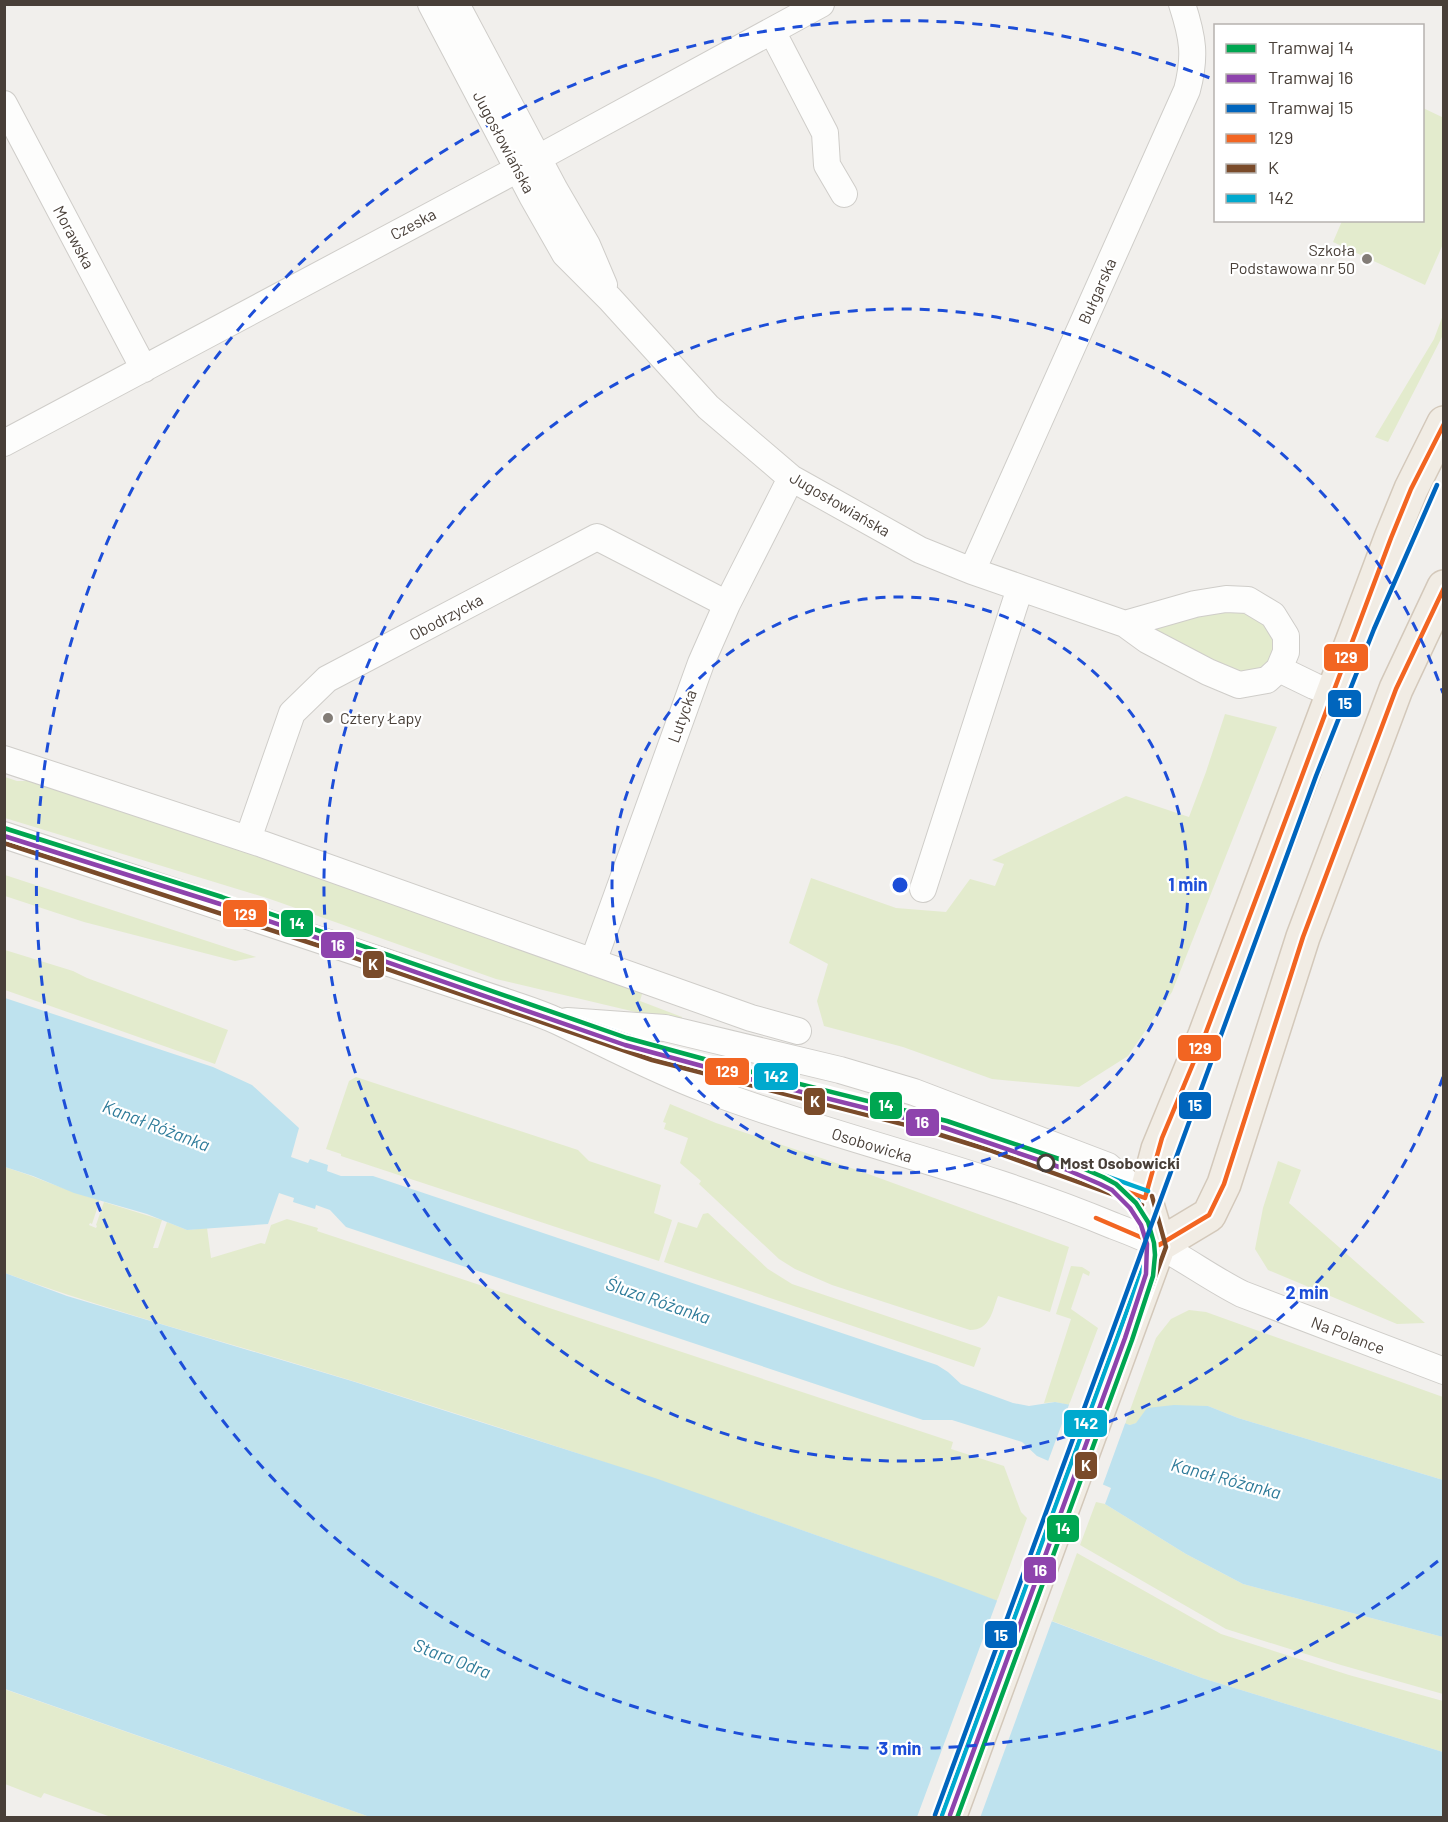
<svg xmlns="http://www.w3.org/2000/svg" width="1448" height="1822" viewBox="0 0 1448 1822" font-family="Barlow,sans-serif">
  <style>
    .green { fill: #e3ebcd }
    .water { fill: #bee2ee }
    .pier { fill: #f1efec }
    .lines { fill: none; stroke-linecap: round; stroke-linejoin: round }
    .minor-casing { stroke: #cfcdc9; stroke-width: 28 }
    .major-casing { stroke: #d3c8ba; stroke-width: 36 }
    .minor { stroke: #fdfdfc; stroke-width: 26 }
    .major { stroke: #f1ece4; stroke-width: 33 }
    .bus-1-casing { stroke: #fff; stroke-width: 9 }
    .bus-2-casing { stroke: #fff; stroke-width: 9 }
    .bus-3-casing { stroke: #fff; stroke-width: 9 }
    .bus-1 { stroke: #f26522; stroke-width: 4.5 }
    .bus-2 { stroke: #7a4b2a; stroke-width: 4.5 }
    .bus-3 { stroke: #00a9ce; stroke-width: 4.5 }
    .tram-1-casing { stroke: #fff; stroke-width: 9 }
    .tram-2-casing { stroke: #fff; stroke-width: 9 }
    .tram-3-casing { stroke: #fff; stroke-width: 9 }
    .tram-1 { stroke: #00a651; stroke-width: 4.5 }
    .tram-2 { stroke: #8e44ad; stroke-width: 4.5 }
    .tram-3 { stroke: #0065bd; stroke-width: 4.5 }
    .ring { fill: none; stroke: #1d4ed8; stroke-width: 3; stroke-dasharray: 10 8 }
    .poi-dot { fill: #837d77; stroke: #fff; stroke-width: 2 }
    .stop-dot { fill: #fff; stroke: #483f38; stroke-width: 3 }
    .labels { text-anchor: middle; stroke-width: 4.5; stroke-linejoin: round; paint-order: stroke }
    .street-label { font-size: 16px; fill: #483f38; stroke: #fff }
    .poi-label { font-size: 16px; fill: #483f38; stroke: #fff; text-anchor: end }
    .stop-label { font-size: 16px; font-weight: bold; fill: #483f38; stroke: #fff; text-anchor: start }
    .water-label { font-size: 18px; font-style: italic; fill: #2e7b99; stroke: #fff }
    .centre { fill: #1d4ed8; stroke: #fff; stroke-width: 3 }
    .ring-label { font-size: 18px; text-anchor: middle; font-weight: bold; fill: #1d4ed8; stroke: #fff; stroke-width: 4.5; stroke-linejoin: round; paint-order: stroke }
    .line-badge { stroke: #fff; stroke-width: 2 }
    .badge-label { font-size: 16px; text-anchor: middle; font-weight: bold; fill: #fff }
  </style>
  <rect width="100%" height="100%" fill="#f1efec"/>
  <path class="green" d="M1423,108L1444,118L1443,244L1425,285L1333,242L1342,221L1422,220Z
    M1443,315V335L1388,442L1375,437L1434,339Z
    M1221,609C1256,614 1257,611 1277,641C1272,662 1263,673 1241,675L1146,626Z
    M1225,714L1277,727L1172,992L1128,1056L1079,1087L992,1079L903,1047L824,1026L817,1001L828,964L789,943L811,878L896,908L946,912L970,879L995,886L1004,864L992,860L1126,796L1189,817L1206,772Z
    M5,777L17,781H38L644,987L640,1001L682,1017V1023L496,979L270,899L5,818Z
    M5,875L256,957L235,961L84,922L5,896Z
    M5,950L73,971L87,978L228,1030L215,1064L5,990Z
    M356,1077L578,1150L589,1161L661,1185L654,1213L672,1220L659,1261L341,1156V1154L326,1149L349,1081Z
    M670,1104L716,1123L860,1171L1069,1247L1050,1312L998,1296C992,1312 990,1330 970,1330L832,1285L795,1269L779,1259L699,1184L701,1181L680,1163L688,1138L664,1129L666,1123L663,1122Z
    M1278,1161L1301,1170L1289,1203L1425,1323L1397,1324L1268,1270L1255,1249L1263,1208Z
    M5,1167C37,1177 67,1191 100,1200L92,1224L90,1223L89,1225L96,1228L97,1226L96,1225L104,1202L162,1220L153,1248H158L167,1222L187,1230L207,1228L211,1258L261,1243L265,1244L271,1225L287,1219L318,1228L317,1231L953,1442L951,1449L1004,1466L1021,1512L1027,1518L997,1601C785,1522 571,1449 356,1382C239,1345 120,1315 5,1273Z
    M708,1213L768,1269L792,1284L981,1348L974,1367L664,1262L678,1222L697,1228L703,1214Z
    M1071,1266L1082,1267L1090,1272L1089,1276L1083,1273L1071,1309L1098,1328L1069,1405L1055,1402L1044,1403L1071,1319L1056,1314Z
    M1189,1310L1206,1312L1443,1397V1480L1238,1418L1208,1406L1136,1423L1131,1425L1125,1424L1156,1338L1171,1319Z
    M1096,1502L1105,1504L1186,1554L1243,1584L1443,1637V1694L1341,1665L1226,1629L1080,1545Z
    M1077,1553L1221,1634L1349,1675L1443,1701V1752L1202,1678L1052,1621Z
    M4,1689L370,1817H111L44,1793L41,1798L5,1784Z"/>
  <path class="water" d="M5,998L213,1067L252,1085L299,1128L291,1157L308,1163L310,1159L328,1165L327,1171L341,1176H373L937,1365L948,1372L961,1384L1013,1403L1029,1406L1055,1402L1071,1405L1130,1425L1136,1423L1147,1408L1174,1405L1208,1406L1238,1418L1443,1480V1637L1243,1584L1186,1554L1105,1504L1111,1488L1037,1456L1022,1442L952,1420H923L346,1227L330,1210L316,1205L315,1209L293,1202L294,1198L279,1193L268,1224L187,1230L147,1214L74,1193L33,1176L5,1167Z
    M5,1273L67,1296L355,1382L655,1478L940,1579L1202,1678L1443,1752V1817H370L5,1689Z"/>
  <path class="pier" d="M1070,1402L1126,1421L1102,1487L1047,1464Z
    M998,1598L1053,1618L980,1818L917,1817Z"/>
  <g class="lines">
    <g class="minor-casing">
      <path id="minor" d="M431,4L532,196L565,254L610,299L708,407L791,478L920,550L972,571L1125,624L1147,640L1208,672L1239,685L1267,680L1279,669L1286,652V636L1273,615L1248,600L1226,599L1195,604L1125,624
        M456,4L555,190L587,245L604,285
        M772,31L825,133L827,165L844,194
        M4,104L144,369
        M4,443L518,169L821,4
        M972,571L1187,90C1196,56 1193,38 1182,4
        M1279,669L1314,686L1332,693
        M4,759L262,844L751,1018L798,1031
        M4,835L506,1002C523,1008 540,1013 557,1021C606,1044 654,1070 705,1089C840,1140 981,1170 1114,1226C1130,1232 1146,1238 1160,1246C1188,1261 1214,1280 1242,1294L1444,1371
        M248,839L292,713L327,679L597,537L727,604
        M923,889L1020,588
        M593,962L701,663L727,604L791,478
        M567,1021L665,1028L840,1070L914,1092L1108,1166L1145,1198"/>
    </g>
    <g class="major-casing">
      <path id="major" d="M1159,1245L1209,1215L1224,1184L1303,937L1396,689L1444,587
        M949,1818L1159,1245L1145,1198L1158,1149L1205,1035L1391,538L1411,489L1444,423"/>
    </g>
    <use href="#minor" class="minor"/>
    <use href="#major" class="major"/>
    <g class="bus-1-casing">
      <path id="bus-1" d="M4,835L328,941L654,1053L920,1121L991,1143L1145,1198L1162,1138L1205,1035L1391,538L1411,489L1444,424
        M1096,1218L1159,1245L1209,1215L1224,1184L1303,937L1396,689L1444,588"/>
    </g>
    <g class="bus-2-casing">
      <path id="bus-2" d="M4,843L326,948L652,1060L918,1128L989,1150L1142,1205
        M957,1818L1166,1247L1152,1196"/>
    </g>
    <g class="bus-3-casing">
      <path id="bus-3" d="M6,828L330,934L656,1046L922,1114L994,1136L1148,1191
        M942,1815L1151,1245L1138,1200"/>
    </g>
    <use href="#bus-1" class="bus-1"/>
    <use href="#bus-2" class="bus-2"/>
    <use href="#bus-3" class="bus-3"/>
    <g class="tram-1-casing">
      <path id="tram-1" d="M4,828L222,897L627,1038L748,1071L947,1121L1068,1162L1103,1177L1116,1184L1136,1203L1148,1222L1154,1243L1155,1255L1153,1276L1132,1340L957,1818"/>
    </g>
    <g class="tram-2-casing">
      <path id="tram-2" d="M4,836L220,904L625,1045L746,1078L945,1128L1065,1169L1100,1184L1112,1190L1130,1208L1141,1225L1147,1244L1146,1274L1125,1338L950,1815"/>
    </g>
    <g class="tram-3-casing">
      <path id="tram-3" d="M935,1815L1316,776L1374,629L1437,485"/>
    </g>
    <use href="#tram-1" class="tram-1"/>
    <use href="#tram-2" class="tram-2"/>
    <use href="#tram-3" class="tram-3"/>
  </g>
  <g class="ring">
    <circle cx="900" cy="885" r="288"/>
    <path d="M1443 1077A576 576 0 1 1 1443 693"/>
    <path d="M1438 1561A864 864 0 1 1 1210 78"/>
  </g>
  <g class="poi-dot">
    <circle cx="1367" cy="259" r="6"/>
    <circle cx="328" cy="718" r="6"/>
  </g>
  <circle class="stop-dot" cx="1046" cy="1163" r="8"/>
  <g class="labels">
    <g class="street-label">
      <text transform="translate(504 142) rotate(62)" y="6">Jugosłowiańska</text>
      <text transform="translate(413 224) rotate(-28)" y="6">Czeska</text>
      <text transform="translate(74 237) rotate(62)" y="6">Morawska</text>
      <text transform="translate(1097 291) rotate(-66)" y="6">Bułgarska</text>
      <text transform="translate(840 504) rotate(30)" y="6">Jugosłowiańska</text>
      <text transform="translate(446 617) rotate(-28)" y="6">Obodrzycka</text>
      <text transform="translate(682 716) rotate(-70)" y="6">Lutycka</text>
      <text transform="translate(872 1145) rotate(17)" y="6">Osobowicka</text>
      <text transform="translate(1348 1335) rotate(21)" y="6">Na Polance</text>
    </g>
    <g class="poi-label">
      <text x="1355" y="256">Szkoła<tspan x="1355" dy="18">Podstawowa nr 50</tspan></text>
      <text x="340" y="724" text-anchor="start">Cztery Łapy</text>
    </g>
    <g class="stop-label">
      <text x="1060" y="1169">Most Osobowicki</text>
    </g>
    <g class="water-label">
      <text transform="translate(156 1126) rotate(21)" y="6">Kanał Różanka</text>
      <text transform="translate(658 1301) rotate(19)" y="6">Śluza Różanka</text>
      <text transform="translate(1226 1479) rotate(15)" y="6">Kanał Różanka</text>
      <text transform="translate(452 1659) rotate(21)" y="6">Stara Odra</text>
    </g>
  </g>
  <circle cx="900" cy="885" r="9" class="centre"/>
  <g class="ring-label">
    <text x="1188" y="891">1 min</text>
    <text x="1307" y="1299">2 min</text>
    <text x="900" y="1755">3 min</text>
  </g>
  <g class="line-badge">
    <rect x="1323" y="643" width="46" height="29" rx="6" fill="#f26522"/>
    <rect x="1327" y="689" width="35" height="29" rx="6" fill="#0065bd"/>
    <rect x="222" y="899" width="46" height="29" rx="6" fill="#f26522"/>
    <rect x="280" y="909" width="34" height="29" rx="6" fill="#00a651"/>
    <rect x="320" y="931" width="35" height="28" rx="6" fill="#8e44ad"/>
    <rect x="362" y="950" width="23" height="29" rx="6" fill="#7a4b2a"/>
    <rect x="1177" y="1034" width="45" height="28" rx="6" fill="#f26522"/>
    <rect x="704" y="1057" width="46" height="29" rx="6" fill="#f26522"/>
    <rect x="753" y="1062" width="46" height="29" rx="6" fill="#00a9ce"/>
    <rect x="803" y="1087" width="23" height="29" rx="6" fill="#7a4b2a"/>
    <rect x="1178" y="1091" width="34" height="29" rx="6" fill="#0065bd"/>
    <rect x="869" y="1091" width="34" height="29" rx="6" fill="#00a651"/>
    <rect x="905" y="1108" width="35" height="29" rx="6" fill="#8e44ad"/>
    <rect x="1063" y="1409" width="45" height="29" rx="6" fill="#00a9ce"/>
    <rect x="1074" y="1451" width="24" height="29" rx="6" fill="#7a4b2a"/>
    <rect x="1046" y="1514" width="34" height="29" rx="6" fill="#00a651"/>
    <rect x="1023" y="1556" width="34" height="28" rx="6" fill="#8e44ad"/>
    <rect x="984" y="1620" width="34" height="29" rx="6" fill="#0065bd"/>
  </g>
  <g class="badge-label">
    <text x="1346" y="663">129</text>
    <text x="1345" y="709">15</text>
    <text x="245" y="920">129</text>
    <text x="297" y="929">14</text>
    <text x="338" y="951">16</text>
    <text x="373" y="970">K</text>
    <text x="1200" y="1054">129</text>
    <text x="727" y="1077">129</text>
    <text x="776" y="1082">142</text>
    <text x="815" y="1107">K</text>
    <text x="1195" y="1111">15</text>
    <text x="886" y="1111">14</text>
    <text x="922" y="1128">16</text>
    <text x="1086" y="1429">142</text>
    <text x="1086" y="1471">K</text>
    <text x="1063" y="1534">14</text>
    <text x="1040" y="1576">16</text>
    <text x="1001" y="1641">15</text>
  </g>
  <rect width="1448" height="1822" fill="none" stroke="#483f38" stroke-width="12"/>
  <rect x="1214" y="24" width="210" height="198" fill="#ffffff" stroke="#b6b2af" stroke-width="1.5"/>
  <rect x="1226" y="44" width="30" height="9" fill="#00a651" stroke="#b6b2af" stroke-width="1.5"/>
  <text x="1268" y="54" font-size="18" fill="#483f38">Tramwaj 14</text>
  <rect x="1226" y="74" width="30" height="9" fill="#8e44ad" stroke="#b6b2af" stroke-width="1.5"/>
  <text x="1268" y="84" font-size="18" fill="#483f38">Tramwaj 16</text>
  <rect x="1226" y="104" width="30" height="9" fill="#0065bd" stroke="#b6b2af" stroke-width="1.5"/>
  <text x="1268" y="114" font-size="18" fill="#483f38">Tramwaj 15</text>
  <rect x="1226" y="134" width="30" height="9" fill="#f26522" stroke="#b6b2af" stroke-width="1.5"/>
  <text x="1268" y="144" font-size="18" fill="#483f38">129</text>
  <rect x="1226" y="164" width="30" height="9" fill="#7a4b2a" stroke="#b6b2af" stroke-width="1.5"/>
  <text x="1268" y="174" font-size="18" fill="#483f38">K</text>
  <rect x="1226" y="194" width="30" height="9" fill="#00a9ce" stroke="#b6b2af" stroke-width="1.5"/>
  <text x="1268" y="204" font-size="18" fill="#483f38">142</text>
</svg>
